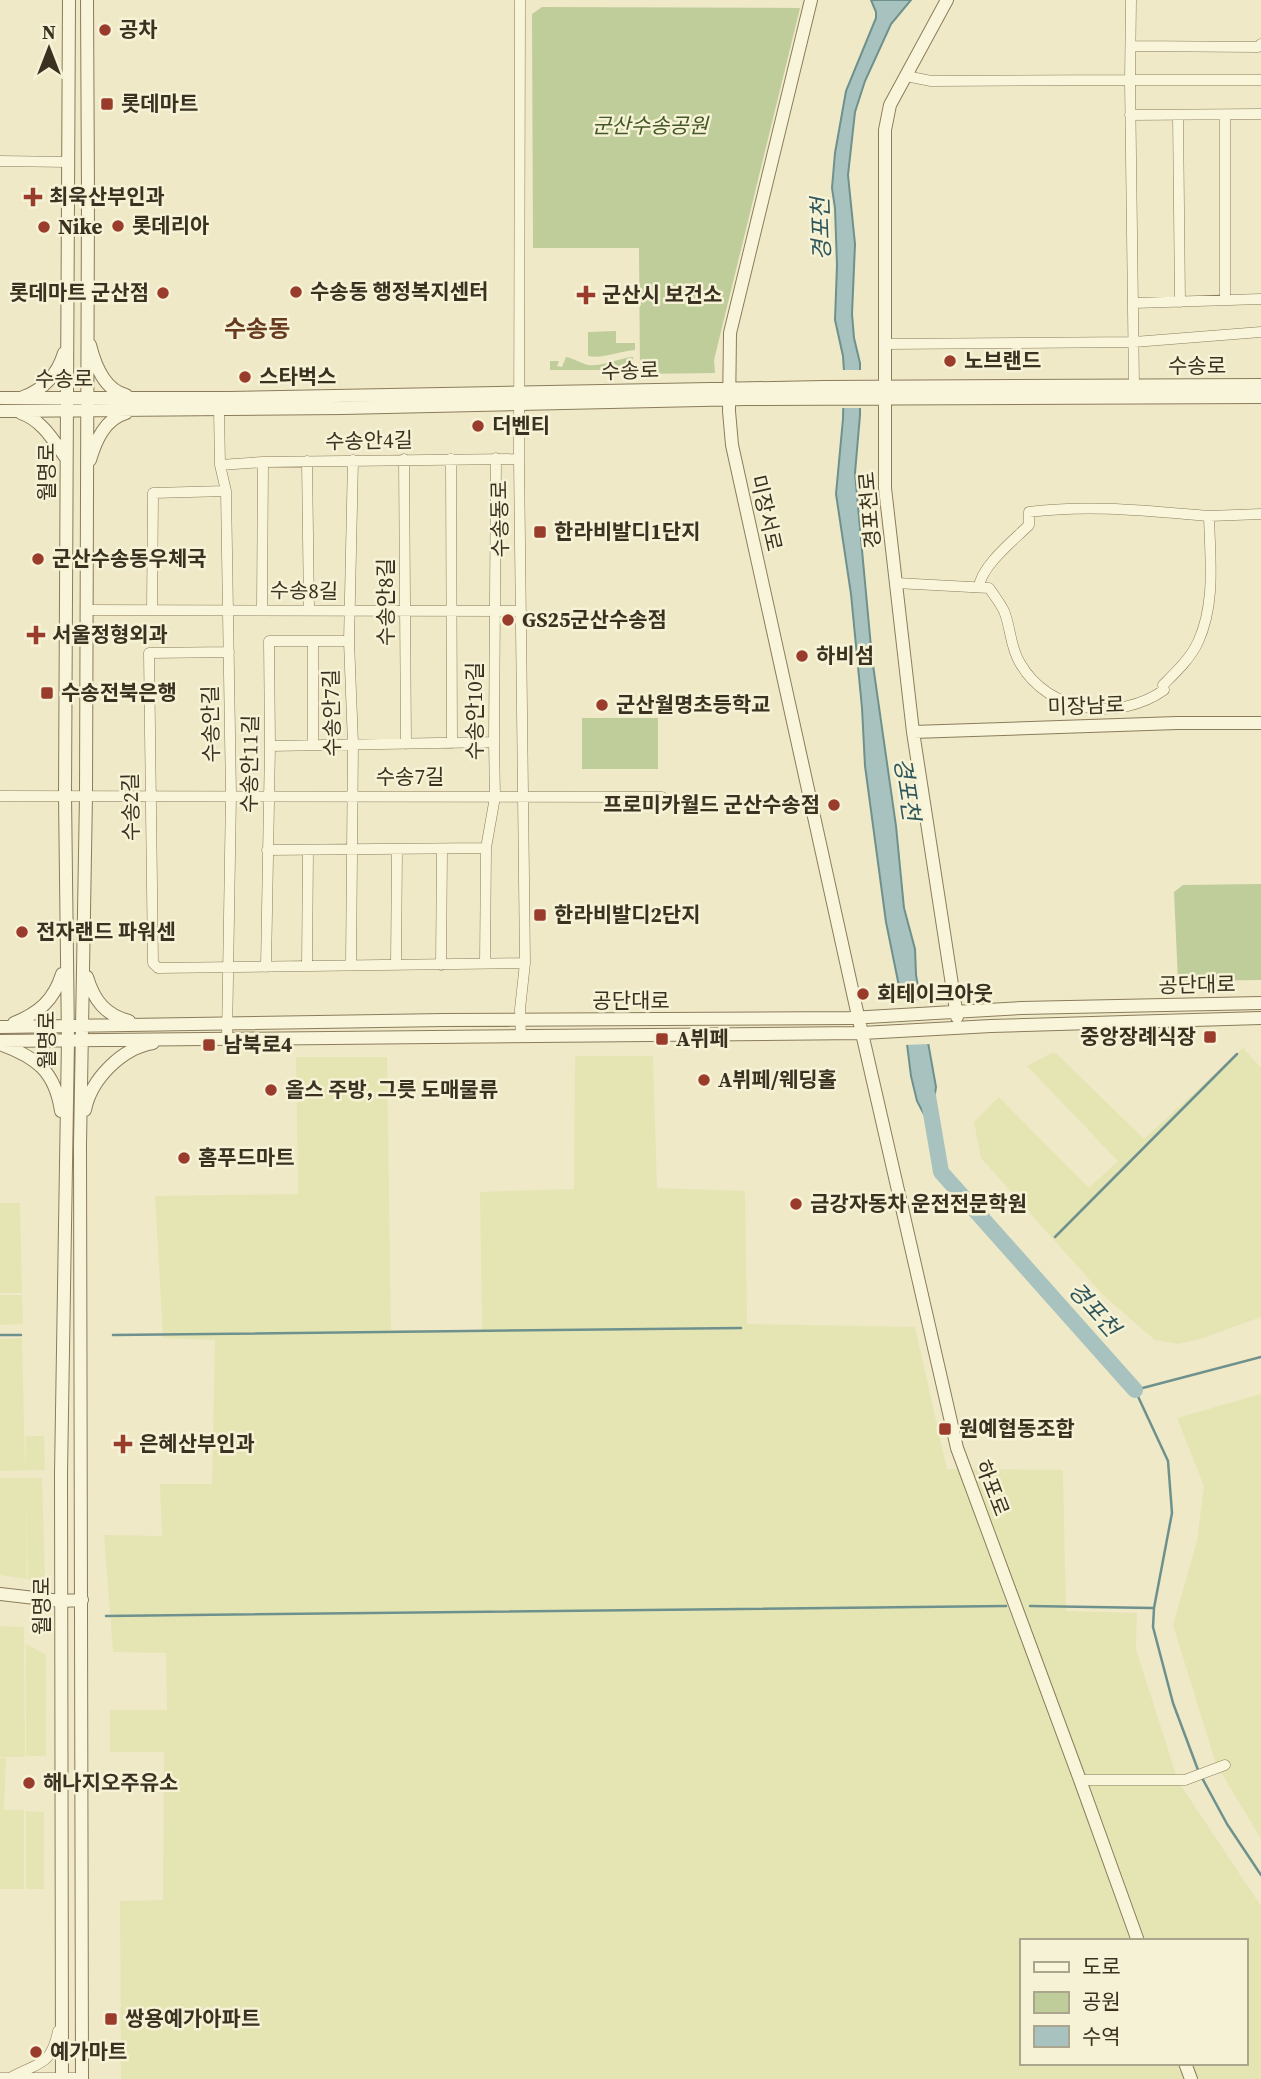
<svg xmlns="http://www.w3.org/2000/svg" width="1261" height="2079" viewBox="0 0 1261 2079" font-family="'Source Serif 4','Noto Sans KR',serif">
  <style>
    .farmland { fill: #e5e5b4; fill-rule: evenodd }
    .green { fill: #bfcd9a }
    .water { fill: #a8c3bf; stroke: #6e918e; stroke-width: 2 }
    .pier { fill: #efe9c7 }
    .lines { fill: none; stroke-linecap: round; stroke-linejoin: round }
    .stream { stroke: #6e918e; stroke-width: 2.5 }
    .river { stroke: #a8c3bf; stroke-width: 16 }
    .minor-casing { stroke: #8b7c5c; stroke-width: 11 }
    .tertiary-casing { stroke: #8b7c5c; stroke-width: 14 }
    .minor { stroke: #f9f5da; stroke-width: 10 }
    .tertiary { stroke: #f9f5da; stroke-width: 12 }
    .poi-dot { fill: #9a3c2b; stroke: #f6f2d6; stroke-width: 2.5 }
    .labels { text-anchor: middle; stroke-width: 5; stroke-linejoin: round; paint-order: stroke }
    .poi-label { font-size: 21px; font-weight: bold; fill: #3b3120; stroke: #f6f2d6; text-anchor: start }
    .park-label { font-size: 21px; font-style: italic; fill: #435826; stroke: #f6f2d6 }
    .street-label { font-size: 21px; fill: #3b3120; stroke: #f6f2d6 }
    .water-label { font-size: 23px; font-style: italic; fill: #2f565b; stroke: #f6f2d6 }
    .quarter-label { font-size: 24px; font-weight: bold; fill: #683a1f; stroke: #f6f2d6 }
  </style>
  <rect width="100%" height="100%" fill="#efe9c7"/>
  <path class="farmland" d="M1243,1048L1261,1068V1317L1200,1339L1178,1344L1155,1340L1104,1296L981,1158L974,1122L999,1097L1089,1188L1118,1161L1027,1066L1053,1052L1058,1055L1144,1139Z
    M575,1056H653L657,1188L745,1191L747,1324L915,1327L947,1469L1063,1470L1066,1611L1137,1613L1136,1649L1178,1781L1261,1906V2079H121L120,1901L163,1900L164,1752H110V1710H167L166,1653L113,1652L104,1535L162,1536L160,1484H212L215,1340L163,1338L155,1196L298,1194L296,1057H387L391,1330H482L480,1192L574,1189ZM1021,1941H1245V2063H1021Z
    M0,1203H20L22,1293H0Z
    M0,1295H22L23,1324L0,1325Z
    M22,1338L25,1467L26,1436H44L45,1470L0,1471V1339Z
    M1261,1394V1839L1216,1764L1173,1625L1197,1541L1204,1486L1177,1418Z
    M0,1478H42L45,1580H28L26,1490L27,1579L0,1575Z
    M0,1626L24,1627L25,1757H0Z
    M26,1644L46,1655V1756H26Z
    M0,1758H6L4,1810H24V1889H0Z
    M26,1811L44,1812V1889H26Z"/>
  <path class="green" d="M542,7L800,8L714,360L715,373L640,374L639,248H533L532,14Z
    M616,331V343H635V350C619,351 603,359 588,356V332Z
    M566,357C573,358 580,363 588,365C603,367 618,358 633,357V370H550V361H559L557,366L562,367Z
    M582,718H658V769H582Z
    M1261,884V980L1178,981L1174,892L1183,885Z"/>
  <path class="water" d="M871,0H911L891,24L865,81L855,112L848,175L855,244L852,314L854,338L860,363V415L855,473L862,550L872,658L896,826L904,908L915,949L916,975L936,1087L930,1126L917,1101L911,1076L901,996L886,922L865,766L862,708L851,594L836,494L843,419L844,372L843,356L835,320L837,265L835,208L832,188L835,153L846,91L876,18V12Z"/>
  <path class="pier" d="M840,370H864V408H840Z
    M925,1000L930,1044L903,1045L898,1001Z"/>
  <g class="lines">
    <path class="stream" d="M1055,1237L1237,1054
      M0,1335H21
      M113,1335L741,1328
      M1030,1606L1153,1608
      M106,1616L1006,1606
      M1198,1770L1173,1703L1153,1627L1154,1608L1172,1513L1168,1461L1135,1390L1261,1357
      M1201,1776L1227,1824L1261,1875"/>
    <path class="river" d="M928,1096L941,1172L1135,1390"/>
    <g class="minor-casing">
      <path id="minor" d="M520,0L519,459L525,963L520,1009L521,1037
        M1131,0L1130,80H1261
        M1131,46L1258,47L1261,44
        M906,76L931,81L1130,80L1134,386
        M1130,115L1261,114
        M1178,115L1180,302
        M1225,115V300
        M0,161L68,162
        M1134,303L1261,299
        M886,344L1134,342L1261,332
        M219,410L220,465L226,491L231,795L227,1038
        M404,459L406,744
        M451,459L452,743
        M307,461L309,610
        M220,465L263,462L519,459
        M896,583L989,588C994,595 1000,603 1004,611C1011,628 1010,647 1020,663C1048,713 1119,722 1164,690L1163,685C1176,672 1190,659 1198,642C1216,603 1210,558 1209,516L1261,514
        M979,587C981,566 1014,540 1029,525V512C1089,504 1149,511 1209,516
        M262,609L263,462
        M86,610L521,611
        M152,610L153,493L226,491
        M229,652L149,653L153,963L158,968L525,963
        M313,745V641
        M270,746L494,742
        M0,796L662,797
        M267,850L486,848
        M485,963L486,848L495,797L494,742L496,458
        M396,964L397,850
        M351,965L353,744L349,641L353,460
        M441,965L442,849
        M307,966L308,850
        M266,967L270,746L269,641H349
        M1080,1780H1185L1225,1765
        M0,2078H82
        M10,2078C38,2062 51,2067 58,2031"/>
    </g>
    <g class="tertiary-casing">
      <path id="tertiary" d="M811,0L730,333L729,411L732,445L856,1007L957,1448L1080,1780L1138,1941
        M947,0L890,105L885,130V488L913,732L957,1017
        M90,345C95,365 104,390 126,395
        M23,397C43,390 58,374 64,353
        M0,398H229L823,387L1261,385
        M0,411L343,408L746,399L1261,397
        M21,413C43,421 53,440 66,458
        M90,460C96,440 105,419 126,413
        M913,732L1177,723H1261
        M87,977C94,1000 105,1015 129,1021
        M14,1023C39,1013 54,1000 62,974
        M0,1027L444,1020L850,1018L1021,1008L1261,1003
        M0,1041L862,1033L991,1026L1261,1018
        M0,1044C36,1057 55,1071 61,1111
        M85,1110C91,1079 122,1048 153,1043
        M0,1594L61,1601L82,1600
        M1185,2063L1191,2079
        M62,2079L61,1474L68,1040L65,795L69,0
        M82,2079L80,1145L86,795L88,195L87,0"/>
    </g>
    <use href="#minor" class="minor"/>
    <use href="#tertiary" class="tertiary"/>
  </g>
  <g class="poi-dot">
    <circle cx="105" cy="30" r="7"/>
    <rect x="100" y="97" width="14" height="14" rx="3.5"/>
    <path d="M29.5 186.5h7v7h7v7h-7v7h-7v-7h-7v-7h7z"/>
    <circle cx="118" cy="226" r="7"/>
    <circle cx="44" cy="227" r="7"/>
    <circle cx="296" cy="292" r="7"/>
    <circle cx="163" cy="293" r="7"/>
    <path d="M582.5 284.5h7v7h7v7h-7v7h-7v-7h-7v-7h7z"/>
    <circle cx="950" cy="361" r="7"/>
    <circle cx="245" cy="377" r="7"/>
    <circle cx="478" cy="426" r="7"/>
    <rect x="533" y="525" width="14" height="14" rx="3.5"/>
    <circle cx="38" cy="559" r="7"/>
    <circle cx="508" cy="620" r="7"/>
    <path d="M32.5 624.5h7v7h7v7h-7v7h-7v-7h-7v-7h7z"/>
    <circle cx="802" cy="656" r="7"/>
    <rect x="40" y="686" width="14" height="14" rx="3.5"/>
    <circle cx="602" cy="705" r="7"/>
    <circle cx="834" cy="805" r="7"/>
    <rect x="533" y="908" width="14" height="14" rx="3.5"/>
    <circle cx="22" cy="932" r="7"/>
    <circle cx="863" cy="994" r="7"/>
    <rect x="1203" y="1030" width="14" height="14" rx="3.5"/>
    <rect x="655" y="1032" width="14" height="14" rx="3.5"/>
    <rect x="202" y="1038" width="14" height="14" rx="3.5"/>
    <circle cx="704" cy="1080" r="7"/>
    <circle cx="271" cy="1090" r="7"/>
    <circle cx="184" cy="1158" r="7"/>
    <circle cx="796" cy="1204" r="7"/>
    <rect x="938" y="1422" width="14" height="14" rx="3.5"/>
    <path d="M119.5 1433.5h7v7h7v7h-7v7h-7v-7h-7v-7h7z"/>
    <circle cx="29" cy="1783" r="7"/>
    <rect x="104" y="2012" width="14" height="14" rx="3.5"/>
    <circle cx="36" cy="2052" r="7"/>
  </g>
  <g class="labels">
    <g class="poi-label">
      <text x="119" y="37">공차</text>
      <text x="121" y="111">롯데마트</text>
      <text x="49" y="204">최욱산부인과</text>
      <text x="132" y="233">롯데리아</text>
      <text x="58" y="234">Nike</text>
      <text x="310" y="299">수송동 행정복지센터</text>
      <text x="149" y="300" text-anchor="end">롯데마트 군산점</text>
      <text x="602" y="302">군산시 보건소</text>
      <text x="964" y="368">노브랜드</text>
      <text x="259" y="384">스타벅스</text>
      <text x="492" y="433">더벤티</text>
      <text x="554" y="539">한라비발디1단지</text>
      <text x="52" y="566">군산수송동우체국</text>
      <text x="522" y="627">GS25군산수송점</text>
      <text x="52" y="642">서울정형외과</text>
      <text x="816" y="663">하비섬</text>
      <text x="61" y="700">수송전북은행</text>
      <text x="616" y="712">군산월명초등학교</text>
      <text x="820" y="812" text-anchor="end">프로미카월드 군산수송점</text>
      <text x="554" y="922">한라비발디2단지</text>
      <text x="36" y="939">전자랜드 파워센</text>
      <text x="877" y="1001">회테이크아웃</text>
      <text x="1196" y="1044" text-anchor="end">중앙장례식장</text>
      <text x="676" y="1046">A뷔페</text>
      <text x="223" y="1052">남북로4</text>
      <text x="718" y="1087">A뷔페/웨딩홀</text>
      <text x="285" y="1097">올스 주방, 그릇 도매물류</text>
      <text x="198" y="1165">홈푸드마트</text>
      <text x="810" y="1211">금강자동차 운전전문학원</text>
      <text x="959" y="1436">원예협동조합</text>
      <text x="139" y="1451">은혜산부인과</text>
      <text x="43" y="1790">해나지오주유소</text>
      <text x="125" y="2026">쌍용예가아파트</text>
      <text x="50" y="2059">예가마트</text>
    </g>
    <g class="park-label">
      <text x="650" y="133">군산수송공원</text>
    </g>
    <g class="street-label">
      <text x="1197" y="373">수송로</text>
      <text transform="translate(630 371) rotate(-2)" y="7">수송로</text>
      <text x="64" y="386">수송로</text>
      <text transform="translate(369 441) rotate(-1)" y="7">수송안4길</text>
      <text transform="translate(47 472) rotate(-90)" y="7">월명로</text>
      <text transform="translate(870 510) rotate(-95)" y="7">경포천로</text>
      <text transform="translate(766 513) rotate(77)" y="7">미장서로</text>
      <text transform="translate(500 519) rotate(-91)" y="7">수송동로</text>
      <text transform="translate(304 591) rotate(1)" y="7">수송8길</text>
      <text transform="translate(386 602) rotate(-90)" y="7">수송안8길</text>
      <text transform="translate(1086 706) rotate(-2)" y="7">미장남로</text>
      <text transform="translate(475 711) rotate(-90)" y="7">수송안10길</text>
      <text transform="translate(332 713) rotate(-91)" y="7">수송안7길</text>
      <text transform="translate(211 724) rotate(-91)" y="7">수송안길</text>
      <text transform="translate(250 764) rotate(-89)" y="7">수송안11길</text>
      <text x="410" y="784">수송7길</text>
      <text transform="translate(131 807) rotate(-91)" y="7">수송2길</text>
      <text transform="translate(1197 985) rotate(-1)" y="7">공단대로</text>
      <text x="631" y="1008">공단대로</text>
      <text transform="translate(47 1040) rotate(-90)" y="7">월명로</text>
      <text transform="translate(992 1488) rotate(69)" y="7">하포로</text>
      <text transform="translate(42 1606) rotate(-90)" y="7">월명로</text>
    </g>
    <g class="water-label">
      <text transform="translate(821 229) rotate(-92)" y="8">경포천</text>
      <text transform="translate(907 789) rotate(81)" y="8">경포천</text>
      <text transform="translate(1094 1309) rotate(48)" y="8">경포천</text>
    </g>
    <g class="quarter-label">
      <text x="257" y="337">수송동</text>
    </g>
  </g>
  <rect x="1020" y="1939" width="228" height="126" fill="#f6f2d6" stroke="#aba58d" stroke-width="2"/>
  <rect x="1034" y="1962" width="35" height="10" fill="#f9f5da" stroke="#aba58d" stroke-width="2"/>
  <text x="1082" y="1974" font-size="21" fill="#3b3120">도로</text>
  <rect x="1034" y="1992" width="35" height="21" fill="#bfcd9a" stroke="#aba58d" stroke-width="2"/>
  <text x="1082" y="2009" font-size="21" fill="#3b3120">공원</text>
  <rect x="1034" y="2026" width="35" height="21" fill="#a8c3bf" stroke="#aba58d" stroke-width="2"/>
  <text x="1082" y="2044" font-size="21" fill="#3b3120">수역</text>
  <g transform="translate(49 49)" stroke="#f6f2d6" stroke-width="5" paint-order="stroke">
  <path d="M0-5L12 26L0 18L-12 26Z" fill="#3b3120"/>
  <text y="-10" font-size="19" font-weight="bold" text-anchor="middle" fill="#3b3120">N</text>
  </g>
</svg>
